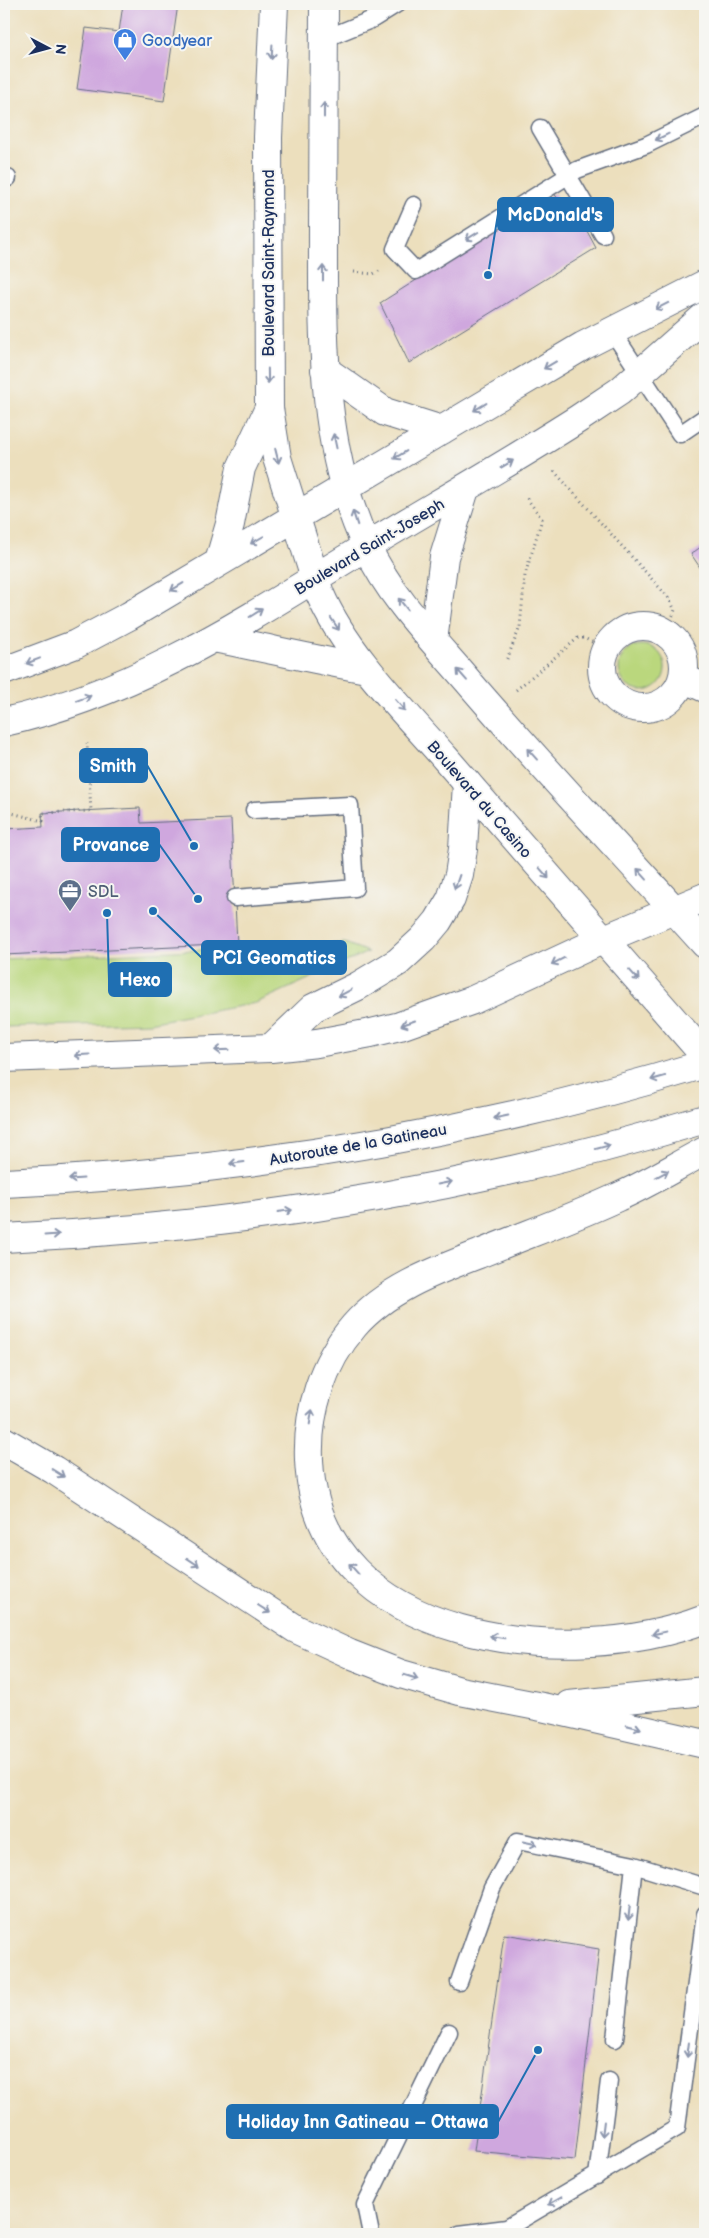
<svg xmlns="http://www.w3.org/2000/svg" width="709" height="2238" viewBox="0 0 709 2238" font-family="'Balsamiq Sans',sans-serif">
  <style>
    .green { fill: #bad77d; stroke: #6a836e }
    .building { fill: #cfa7de }
    .lines { fill: none; stroke-linecap: round; stroke-linejoin: round }
    .lane-casing { stroke: #646d7f; stroke-width: 19 }
    .street-casing { stroke: #646d7f; stroke-width: 30 }
    .secondary-casing { stroke: #646d7f; stroke-width: 30 }
    .highway-casing { stroke: #646d7f; stroke-width: 30 }
    .path { stroke: #646d7f; stroke-width: 3; stroke-dasharray: 1 4; stroke-linecap: butt }
    .lane { stroke: #fff; stroke-width: 16 }
    .street { stroke: #fff; stroke-width: 28 }
    .secondary { stroke: #fff; stroke-width: 28 }
    .highway { stroke: #fff; stroke-width: 28 }
    .oneway { stroke: #8d97ae }
    .labels { text-anchor: middle; stroke-width: 4; stroke-linejoin: round; paint-order: stroke }
    .shop-label { font-size: 16px; fill: #366cbe; stroke: #f6f6f2; text-anchor: start }
    .street-label { font-size: 16px; fill: #1b2f5e; stroke: #f6f6f2 }
    .service-label { font-size: 16px; fill: #4e5e75; stroke: #f6f6f2; text-anchor: start }
    .leader { fill: none; stroke: #1f6fb2; stroke-width: 2 }
    .callout-dot { fill: #1f6fb2; stroke: #f6f6f2; stroke-width: 2 }
    .callout { fill: #1f6fb2; stroke: #1f6fb2; stroke-width: 2 }
    .callout-label { font-size: 18px; text-anchor: middle; font-weight: bold; fill: #fff }
  </style>
  <rect width="100%" height="100%" fill="#f6f6f2"/>
  <filter id="ink" filterUnits="userSpaceOnUse"><feTurbulence type="fractalNoise" baseFrequency=".02" numOctaves="2"/><feDisplacementMap in="SourceGraphic" scale="10" xChannelSelector="R" yChannelSelector="G"/><feConvolveMatrix kernelMatrix="1 2 1 2 8 2 1 2 1" color-interpolation-filters="sRGB"/></filter>
  <filter id="wash" filterUnits="userSpaceOnUse"><feTurbulence type="fractalNoise" baseFrequency=".0096" numOctaves="4" result="noise"/><feDisplacementMap in="SourceGraphic" scale="20" xChannelSelector="R" yChannelSelector="G"/><feGaussianBlur stdDeviation="1.12" result="paint"/><feColorMatrix in="noise" values="0 0 0 0 0 0 0 0 0 0 0 0 0 0 0 0 0 1.4 0 .05"/><feComposite in="paint" operator="in"/></filter>
  <g filter="url(#wash)">
    <rect width="100%" height="100%" fill="#ecdfbd"/>
    <path class="green" d="M619 668a23 23 0 1 1 46 0a23 23 0 1 1-46 0Z
      M345,943L368,952L256,1003L149,1023L4,1027V959Z"/>
    <g id="blocks">
      <path class="building" d="M123,4H178L164,101L77,89L86,28L119,32Z
        M554,193L573,222L579,216L596,248L409,363L380,303Z
        M705,544V575L691,554Z
        M140,808L141,823L231,819L237,944L4,955V829L43,827L42,813Z
        M504,1934L599,1949L575,2160L474,2151Z"/>
    </g>
  </g>
  <g filter="url(#ink)">
    <use href="#blocks" fill-opacity="0" stroke="#646d7f" stroke-width="1"/>
    <g class="lines">
      <g class="lane-casing">
        <path id="lane" d="M324,39L373,19L397,4
          M540,128L603,235
          M4,178H8
          M414,205L395,249L416,271L577,170L646,145L705,116
          M612,331L680,434L705,417
          M235,898L355,888L350,805L254,810
          M459,1982L492,1888L518,1841L634,1865L705,1887
          M615,2039L634,1865
          M597,2176L609,2081
          M371,2234L365,2205L449,2032
          M459,2234L507,2228L677,2128L705,1914"/>
      </g>
      <g class="street-casing">
        <path id="street" d="M602 667a41 41 0 1 1 82 0a41 41 0 1 1-82 0Z
          M683,678L705,688"/>
      </g>
      <g class="secondary-casing">
        <path id="secondary" d="M274,4L268,137L269,408L277,458L320,594C346,654 403,710 446,759C532,859 619,957 705,1056
          M324,4C324,79 323,155 323,230C323,336 320,448 367,547C391,598 431,638 467,680C544,770 626,856 705,944
          M325,370L385,412L442,430
          M219,562L230,524L241,468L269,408
          M214,638C265,648 316,660 367,669
          M433,641L444,557L465,489
          M4,671L76,644L129,616L583,346L705,284
          M4,722C138,693 252,616 367,546C437,504 509,463 578,419L620,391L705,316"/>
      </g>
      <g class="highway-casing">
        <path id="highway" d="M271,1048L313,1008L358,986L398,962L423,939L438,921L451,899L459,875L463,849L467,783
          M4,1058L271,1048L317,1043L371,1033L400,1026L473,1000L602,940L705,897
          M705,1151C676,1166 648,1184 618,1197C573,1218 525,1235 479,1254C435,1271 386,1289 354,1326C322,1363 307,1412 309,1460C317,1646 571,1671 705,1619
          M4,1183C241,1173 478,1133 705,1064
          M4,1238C240,1227 478,1188 705,1119
          M4,1441L54,1470L296,1629L350,1654L401,1674L460,1691L542,1707L705,1744
          M569,1705L705,1691"/>
      </g>
      <path class="path" d="M354,272L373,274L379,271
        M554,471L668,597L675,610L666,633
        M507,659L520,627L525,575L542,519L526,497
        M516,690L578,638H584L606,649
        M4,769L9,812
        M4,811L43,821L42,813L91,811L87,743"/>
      <use href="#lane" class="lane"/>
      <use href="#street" class="street"/>
      <use href="#secondary" class="secondary"/>
      <use href="#highway" class="highway"/>
    </g>
    <defs><path id="oneway-shaft" d="M-6 0H5M1.5-3L5.5 0L1.5 3" fill="none" stroke-width="1.6" stroke-linecap="round" stroke-linejoin="round" transform="scale(1.25)"/></defs>
    <g class="oneway">
      <use href="#oneway-shaft" transform="translate(272 52) rotate(93)"/>
      <use href="#oneway-shaft" transform="translate(324 110) rotate(-90)"/>
      <use href="#oneway-shaft" transform="translate(662 137) rotate(154)"/>
      <use href="#oneway-shaft" transform="translate(472 236) rotate(148)"/>
      <use href="#oneway-shaft" transform="translate(323 273) rotate(-90)"/>
      <use href="#oneway-shaft" transform="translate(662 306) rotate(153)"/>
      <use href="#oneway-shaft" transform="translate(550 365) rotate(149)"/>
      <use href="#oneway-shaft" transform="translate(268 376) rotate(89)"/>
      <use href="#oneway-shaft" transform="translate(480 407) rotate(149)"/>
      <use href="#oneway-shaft" transform="translate(335 441) rotate(-102)"/>
      <use href="#oneway-shaft" transform="translate(400 455) rotate(149)"/>
      <use href="#oneway-shaft" transform="translate(277 456) rotate(76)"/>
      <use href="#oneway-shaft" transform="translate(507 464) rotate(-31)"/>
      <use href="#oneway-shaft" transform="translate(355 518) rotate(-108)"/>
      <use href="#oneway-shaft" transform="translate(257 540) rotate(150)"/>
      <use href="#oneway-shaft" transform="translate(177 587) rotate(149)"/>
      <use href="#oneway-shaft" transform="translate(403 604) rotate(-129)"/>
      <use href="#oneway-shaft" transform="translate(256 613) rotate(-32)"/>
      <use href="#oneway-shaft" transform="translate(335 624) rotate(56)"/>
      <use href="#oneway-shaft" transform="translate(33 661) rotate(159)"/>
      <use href="#oneway-shaft" transform="translate(462 675) rotate(-131)"/>
      <use href="#oneway-shaft" transform="translate(84 698) rotate(-20)"/>
      <use href="#oneway-shaft" transform="translate(400 705) rotate(49)"/>
      <use href="#oneway-shaft" transform="translate(532 754) rotate(-132)"/>
      <use href="#oneway-shaft" transform="translate(544 873) rotate(49)"/>
      <use href="#oneway-shaft" transform="translate(642 874) rotate(-132)"/>
      <use href="#oneway-shaft" transform="translate(457 882) rotate(109)"/>
      <use href="#oneway-shaft" transform="translate(558 961) rotate(153)"/>
      <use href="#oneway-shaft" transform="translate(634 975) rotate(48)"/>
      <use href="#oneway-shaft" transform="translate(345 993) rotate(152)"/>
      <use href="#oneway-shaft" transform="translate(408 1023) rotate(161)"/>
      <use href="#oneway-shaft" transform="translate(222 1050) rotate(178)"/>
      <use href="#oneway-shaft" transform="translate(82 1055) rotate(177)"/>
      <use href="#oneway-shaft" transform="translate(658 1078) rotate(164)"/>
      <use href="#oneway-shaft" transform="translate(501 1117) rotate(168)"/>
      <use href="#oneway-shaft" transform="translate(603 1147) rotate(-15)"/>
      <use href="#oneway-shaft" transform="translate(237 1163) rotate(173)"/>
      <use href="#oneway-shaft" transform="translate(662 1174) rotate(-28)"/>
      <use href="#oneway-shaft" transform="translate(76 1179) rotate(176)"/>
      <use href="#oneway-shaft" transform="translate(445 1183) rotate(-11)"/>
      <use href="#oneway-shaft" transform="translate(285 1211) rotate(-8)"/>
      <use href="#oneway-shaft" transform="translate(52 1235) rotate(-4)"/>
      <use href="#oneway-shaft" transform="translate(311 1417) rotate(-80)"/>
      <use href="#oneway-shaft" transform="translate(58 1473) rotate(32)"/>
      <use href="#oneway-shaft" transform="translate(193 1562) rotate(34)"/>
      <use href="#oneway-shaft" transform="translate(354 1569) rotate(-132)"/>
      <use href="#oneway-shaft" transform="translate(264 1609) rotate(32)"/>
      <use href="#oneway-shaft" transform="translate(659 1633) rotate(168)"/>
      <use href="#oneway-shaft" transform="translate(497 1637) rotate(-170)"/>
      <use href="#oneway-shaft" transform="translate(411 1677) rotate(17)"/>
      <use href="#oneway-shaft" transform="translate(634 1727) rotate(13)"/>
      <use href="#oneway-shaft" transform="translate(530 1843) rotate(12)"/>
      <use href="#oneway-shaft" transform="translate(629 1913) rotate(96)"/>
      <use href="#oneway-shaft" transform="translate(688 2050) rotate(97)"/>
      <use href="#oneway-shaft" transform="translate(603 2129) rotate(97)"/>
      <use href="#oneway-shaft" transform="translate(555 2201) rotate(150)"/>
    </g>
  </g>
  <defs>
    <g id="shop-pin" transform="scale(1.25)"><path d="M0 17L-7.5 6A9.5 9.5 0 1 1 7.5 6Z" fill="#3f7fe0" stroke="#f6f6f2"/><path d="M-5-2.5h2.3a2.7 3.5 0 0 1 5.4 0H5L5.5 6h-11ZM-1.5-2.5h3a1.5 2.3 0 0 0-3 0Z" fill="#fff"/></g>
    <g id="office-pin" transform="scale(1.25)"><path d="M0 17L-7.5 6A9.5 9.5 0 1 1 7.5 6Z" fill="#5c6f8a" stroke="#f6f6f2"/><path d="M-6-3h4V-5.5h4V-3h4V5H-6ZM-1-4.5V-3h2v-1.5ZM-6 0V1H6V0Z" fill="#fff"/></g>
  </defs>
  <g fill-rule="evenodd">
    <use href="#shop-pin" x="125" y="40"/>
    <use href="#office-pin" x="70" y="891"/>
  </g>
  <g class="labels">
    <g class="shop-label">
      <text x="142" y="46">Goodyear</text>
    </g>
    <g class="street-label">
      <text transform="translate(268 263) rotate(-90)" y="6">Boulevard Saint-Raymond</text>
      <text transform="translate(369 546) rotate(-31)" y="6">Boulevard Saint-Joseph</text>
      <text transform="translate(480 799) rotate(49)" y="6">Boulevard du Casino</text>
      <text transform="translate(358 1144) rotate(-10)" y="6">Autoroute de la Gatineau</text>
    </g>
    <g class="service-label">
      <text x="88" y="897">SDL</text>
    </g>
  </g>
  <path class="leader" d="M488 275L498 214M194 846L147 765M198 899L159 844M153 911L202 958M107 913L109 980M538 2050L498 2122"/>
  <g class="callout-dot">
    <circle cx="488" cy="275" r="5"/>
    <circle cx="194" cy="846" r="5"/>
    <circle cx="198" cy="899" r="5"/>
    <circle cx="153" cy="911" r="5"/>
    <circle cx="107" cy="913" r="5"/>
    <circle cx="538" cy="2050" r="5"/>
  </g>
  <g class="callout">
    <rect x="498" y="198" width="115" height="33" rx="5"/>
    <rect x="80" y="749" width="67" height="33" rx="5"/>
    <rect x="62" y="828" width="97" height="33" rx="5"/>
    <rect x="202" y="941" width="144" height="33" rx="5"/>
    <rect x="109" y="963" width="62" height="33" rx="5"/>
    <rect x="227" y="2105" width="271" height="33" rx="5"/>
  </g>
  <g class="callout-label">
    <text x="555" y="221">McDonald's</text>
    <text x="113" y="772">Smith</text>
    <text x="111" y="851">Provance</text>
    <text x="274" y="964">PCI Geomatics</text>
    <text x="140" y="986">Hexo</text>
    <text x="363" y="2128">Holiday Inn Gatineau – Ottawa</text>
  </g>
  <rect width="709" height="2238" fill="none" stroke="#f6f6f2" stroke-width="20"/>
  <g transform="translate(48 48) rotate(96)" stroke="#f6f6f2" stroke-width="4" paint-order="stroke">
  <path d="M0-4L9 19L0 12L-9 19Z" fill="#1b2f5e"/>
  <text y="-8" font-size="14" font-weight="bold" text-anchor="middle" fill="#1b2f5e">N</text>
  </g>
</svg>
